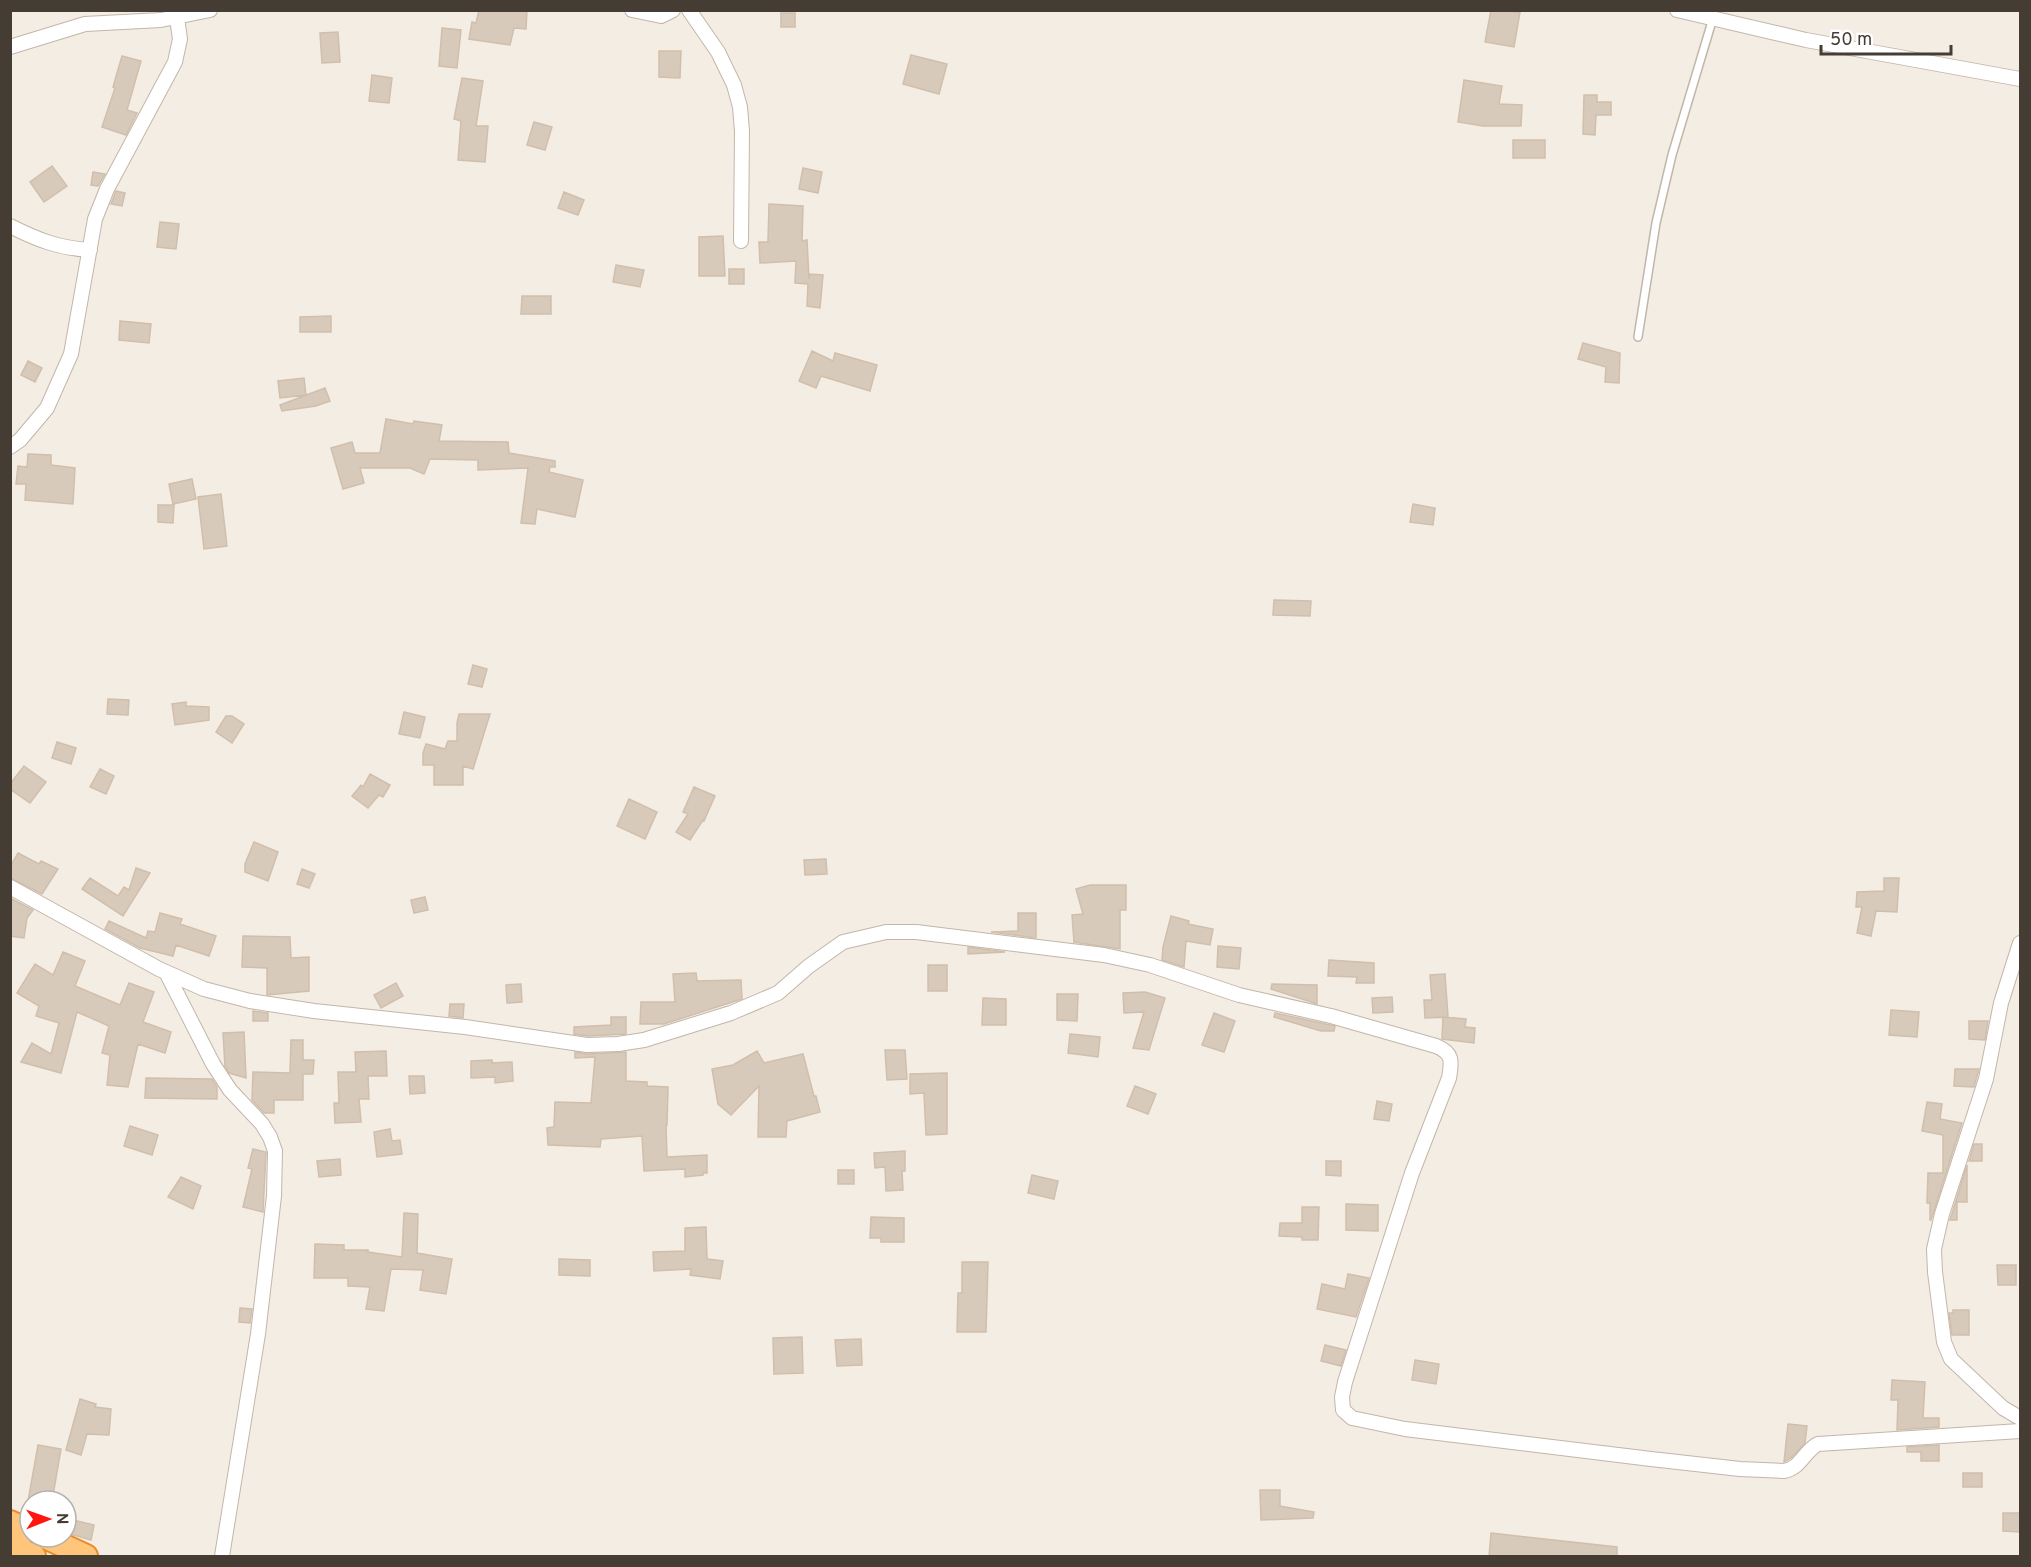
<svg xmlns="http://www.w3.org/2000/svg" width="2031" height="1567" viewBox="0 0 2031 1567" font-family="Overpass,sans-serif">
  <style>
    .building { fill: #d8cabb; stroke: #d1beab; stroke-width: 1.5 }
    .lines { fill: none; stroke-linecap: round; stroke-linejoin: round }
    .service-casing { stroke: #c2b6a9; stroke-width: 10 }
    .minor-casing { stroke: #c2b6a9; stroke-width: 16 }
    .trunk-casing { stroke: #e88b29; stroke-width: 26 }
    .service { stroke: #fff; stroke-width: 7 }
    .minor { stroke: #fff; stroke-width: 14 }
    .trunk { stroke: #ffc57a; stroke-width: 22 }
  </style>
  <rect width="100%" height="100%" fill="#f3ede4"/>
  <path class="building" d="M479,10H527L526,29L514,28L510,45L469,39L472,22L476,23Z
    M1491,10L1520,12L1514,47L1485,42Z
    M781,13H795V27H781Z
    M442,28L461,30L457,68L439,66Z
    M338,32L340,62L322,63L320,33Z
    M659,51H681L680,78L659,77Z
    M911,55L947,64L939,94L903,84Z
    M122,56L141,61L127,110L137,113L126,135L102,127L115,88L113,87Z
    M372,75L392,78L389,103L369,101Z
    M462,78L483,81L476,126H488L485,162L458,160L461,121L454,119Z
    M1464,80L1502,86L1499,104L1522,105L1521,126H1483L1458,122Z
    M1584,95H1597V102H1611V115H1596L1595,135L1583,134Z
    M534,122L552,127L545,150L527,145Z
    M1513,140H1545V158H1513Z
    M52,166L67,186L44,202L30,182Z
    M803,168L822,172L818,193L799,189Z
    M93,172L105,174L98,186L91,185Z
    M116,191L125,193L122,206L111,204Z
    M564,192L584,200L578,215L558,208Z
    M769,204L803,206L802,241L807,240L809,279V274L823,275L820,308L807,306L808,284L795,283L796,261L760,263L759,242H768Z
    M160,222L179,224L176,249L157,247Z
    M723,236L725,276H699V237Z
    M616,265L644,270L640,287L613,282Z
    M729,269H744V284H729Z
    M522,296H551V314H521Z
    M331,316V332H300V317Z
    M120,321L151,324L149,343L119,340Z
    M1583,343L1620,353L1619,383L1605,382L1606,367L1578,359Z
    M812,351L833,361L835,353L877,365L870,391L821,376L816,388L799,381Z
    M28,361L42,368L35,382L21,375Z
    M304,378L306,395L280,398L278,381Z
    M325,388L330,401L316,406L282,411L280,405Z
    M386,419L413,424L414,421L442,425L439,441L508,442L509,453L555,461V467H550L549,472L583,480L575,517L537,509L535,524L521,523L528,468L478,470V460L430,459L424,474L410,468H360L364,483L343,489L331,448L352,442L355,453H380Z
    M28,454L51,455V465L75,468L73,504L25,500L26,484H16L18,466L27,467Z
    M192,479L196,499L173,504L169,484Z
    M221,494L227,546L204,549L198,497Z
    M1413,504L1435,508L1433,525L1410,522Z
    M158,505H174L173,523L158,522Z
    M1274,600L1311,601L1310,616L1273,615Z
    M473,665L487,669L482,687L468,684Z
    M108,699L129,700L128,715L107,714Z
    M186,702V706L209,707V720L175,725L172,704Z
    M404,712L425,717L420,738L399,734Z
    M459,714H490L473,769L463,766V785H434V765H423V753L426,744L445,749L448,741H457V723Z
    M226,716H232L244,724L232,743L216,732Z
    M57,742L76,748L71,764L52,758Z
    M24,766L46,782L30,803L10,789V784Z
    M100,769L114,776L106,794L90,787Z
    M370,774L390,785L383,797L379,795L368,808L352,796L361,785L363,787Z
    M694,787L715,796L704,821L703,820L690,840L676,832L688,814L683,812Z
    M629,799L657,812L645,839L617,826Z
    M254,842L278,852L268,881L245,872V864Z
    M18,853L39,864L41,861L58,869L42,894L10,878V867Z
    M826,859L827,874L805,875L804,860Z
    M136,868L150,873L123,916L82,889L90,878L118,896L124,887L129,890Z
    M302,869L315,874L309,888L297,884Z
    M1884,878H1899L1897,912L1876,911L1871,936L1857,933L1862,907H1856L1857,892L1884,891Z
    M1090,885H1126V910H1120V949L1074,942L1072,915L1083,914L1076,889Z
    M425,897L428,910L414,913L411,900Z
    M10,898L33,910L27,918L24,938L10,936Z
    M160,913L182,919L180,924L216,936L209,956L176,945L173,956L140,948L105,929L109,921L146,938L148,931L155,932Z
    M1018,913H1036V938L991,932L1018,931Z
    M1171,916L1189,921L1188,924L1213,929L1210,945L1186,941L1184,967L1162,960L1163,947Z
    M243,936L290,937L291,958L309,957V991L267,995V968L242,967Z
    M1218,946L1241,948L1239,969L1217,967Z
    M968,947L1005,952L968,954Z
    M63,952L85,961L75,986L120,1005L129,983L154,992L143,1022L171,1032L165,1053L138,1044L128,1087L107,1085L110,1055L102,1053L109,1026L77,1012L61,1073L21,1062L32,1043L51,1054L59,1023L36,1016L39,1006L17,993L35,964L53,975Z
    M1329,960L1374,963V983H1356L1357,977L1328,976Z
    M928,965H947V991H928Z
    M696,973L697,981L741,980L742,999L664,1024H640L641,1002H675L673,974Z
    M1445,974L1448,1017L1425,1018L1424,1000H1432L1430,975Z
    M396,983L403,996L381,1008L374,995Z
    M521,984L522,1002L507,1003L506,985Z
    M1272,984L1317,985V1004L1271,989Z
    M1145,992L1165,998L1149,1050L1133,1048L1144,1012L1124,1013L1123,993Z
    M1057,994H1078L1077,1021L1057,1020Z
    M1392,997L1393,1012L1373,1013L1372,998Z
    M983,998L1006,999V1025H982Z
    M450,1004H464L463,1018L449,1016Z
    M1891,1010L1919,1012L1917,1037L1889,1035Z
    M253,1011L268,1013V1021H253Z
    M1214,1013L1235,1021L1224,1052L1202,1045Z
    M1275,1013L1335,1026L1334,1031H1321L1274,1017Z
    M611,1017H626V1034L588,1036L574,1034V1027L611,1025Z
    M1443,1017L1466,1019L1465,1027L1475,1028L1474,1043L1442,1039Z
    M1969,1021H1988L1985,1040L1969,1039Z
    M244,1032L246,1078L229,1073L225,1066L223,1033Z
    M1070,1034L1100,1037L1098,1057L1068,1053Z
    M291,1040H303V1060H314L313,1074H303V1100H274V1113H264L252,1100L253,1072L290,1073Z
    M885,1050H905L907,1079L887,1080Z
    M386,1051L387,1076H368L369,1099H359L361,1122L335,1123L334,1103H339L338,1072H356L355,1052Z
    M757,1051L764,1063L803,1054L814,1096H816L820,1112L787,1121L786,1137H758L759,1086L731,1115L718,1104L712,1069L733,1065Z
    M575,1052L587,1054L626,1052V1081L647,1082V1086L668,1087L667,1125H666L667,1157L707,1155V1173H703V1175L685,1177V1169L644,1171L642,1136L601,1139L600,1147L548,1145L547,1128L554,1127L555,1102L591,1103L595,1057L575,1058Z
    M492,1060V1063L512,1062L513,1081L495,1083V1077L471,1078V1061Z
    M1955,1069H1979L1974,1087L1954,1086Z
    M947,1073V1134L926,1135L924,1093L910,1094V1074Z
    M409,1076H424L425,1093L410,1094Z
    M146,1078L212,1079L217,1087V1099L145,1098Z
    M1135,1086L1156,1094L1148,1114L1127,1106Z
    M1377,1101L1392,1104L1389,1121L1374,1119Z
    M1927,1102L1942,1104L1940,1119L1962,1123L1931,1220H1930V1203H1927L1928,1173H1943V1135L1922,1131Z
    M130,1126L158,1135L152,1155L124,1146Z
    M390,1129L392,1141L400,1140L402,1154L377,1157L374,1132Z
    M1974,1144H1982V1161H1969Z
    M253,1149L266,1152L263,1212L243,1207L252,1169L248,1168Z
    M905,1151V1171H902L903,1190L886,1191L885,1167L875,1168L874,1153Z
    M340,1159L341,1175L319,1177L317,1161Z
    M1326,1161H1341V1176L1326,1175Z
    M1967,1165V1202H1957V1220H1950Z
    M838,1170H854V1184H838Z
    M1032,1175L1058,1181L1054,1199L1028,1193Z
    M181,1177L201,1186L193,1209L168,1197Z
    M1346,1204L1378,1205V1231L1346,1230Z
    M1302,1207H1319L1318,1240H1302V1237L1279,1236L1280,1223H1302Z
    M404,1213L418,1214L417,1253L452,1259L446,1294L420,1290L423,1270L391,1269L384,1311L366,1309L370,1287L348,1286V1278H314L315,1244L344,1245V1250H368V1252L402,1257Z
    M871,1217L904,1218V1242H881V1238H870Z
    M706,1227L707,1259L723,1261L720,1279L690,1275L691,1269L654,1271L653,1252L685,1251V1228Z
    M559,1259L590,1260V1276L559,1275Z
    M962,1262H988L986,1332H957L958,1293H962Z
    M1997,1265H2016V1285H1998Z
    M1348,1274L1369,1278L1356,1317L1317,1309L1322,1284L1345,1289Z
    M240,1308L252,1309L250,1323L239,1322Z
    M1953,1310H1969V1335H1952L1949,1313H1953Z
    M802,1337L803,1373L774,1374L773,1338Z
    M861,1339L862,1365L837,1366L835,1340Z
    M1325,1345L1346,1350L1341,1366L1321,1361Z
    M1415,1360L1439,1364L1436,1384L1412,1380Z
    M1892,1380L1925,1382L1923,1418H1939V1427L1897,1430L1898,1400H1891Z
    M80,1399L96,1404L95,1407L111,1409L109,1435L87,1434L81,1455L66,1450Z
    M1788,1424L1807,1426L1805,1443L1792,1457L1784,1462Z
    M38,1445L61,1449L52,1501H28Z
    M1939,1445V1461H1921V1452H1907V1447Z
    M1963,1473H1982V1487H1963Z
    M1260,1490H1280V1506L1314,1512L1313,1518L1261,1520Z
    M2003,1513H2020V1532L2003,1531Z
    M73,1520L94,1525L91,1540L70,1534Z
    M1491,1533L1617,1547V1557H1489Z"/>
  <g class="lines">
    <g class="service-casing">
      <path id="service" d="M1638,337L1656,223L1672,155L1713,18"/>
    </g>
    <g class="minor-casing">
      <path id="minor" d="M632,10L661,16L673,10
        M689,10L718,52L734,85L740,107L742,131L741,241
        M1677,10L1806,40L2020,79
        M10,47L85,24L161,20L210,10
        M10,226C38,240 58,248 90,250
        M10,447L20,440L47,408L71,354L95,219L107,189L175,62L180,39L177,18
        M10,887L159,969L204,989L250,1001L314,1011L465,1027L587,1045L618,1044L644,1040L731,1013L778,993L809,966L843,942L886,932H916L1104,955L1150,965L1239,995L1331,1016L1436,1046C1453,1053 1452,1061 1449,1078L1412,1173L1345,1382L1342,1397L1343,1410L1352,1418L1405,1429L1651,1459L1740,1469L1784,1471C1801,1468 1804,1451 1818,1444L2020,1431
        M2020,943L2001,1003L1986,1079L1942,1214L1934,1249L1935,1272L1944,1342L1951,1359L2003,1408L2020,1418
        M166,972L213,1064L230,1090L262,1124L270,1137L275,1151L274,1196L258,1334L222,1556"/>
    </g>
    <g class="trunk-casing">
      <path id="trunk" d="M10,1522L30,1531
        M45,1537L86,1556
        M10,1546L34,1556"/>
    </g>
    <use href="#service" class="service"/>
    <use href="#minor" class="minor"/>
    <use href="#trunk" class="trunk"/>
  </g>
  <rect width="2031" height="1567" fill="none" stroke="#453c33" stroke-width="24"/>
  <g transform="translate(48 1519) rotate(89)"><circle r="28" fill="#ffffff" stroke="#b5b1ad" stroke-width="1.5"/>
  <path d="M0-4.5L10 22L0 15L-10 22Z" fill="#ff160f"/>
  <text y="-9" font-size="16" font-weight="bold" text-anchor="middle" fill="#453c33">N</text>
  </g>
  <path d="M1821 45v9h130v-9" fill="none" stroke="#453c33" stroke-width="3"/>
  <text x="1830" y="45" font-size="18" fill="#453c33" stroke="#ffffff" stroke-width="4.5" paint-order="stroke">50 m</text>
</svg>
